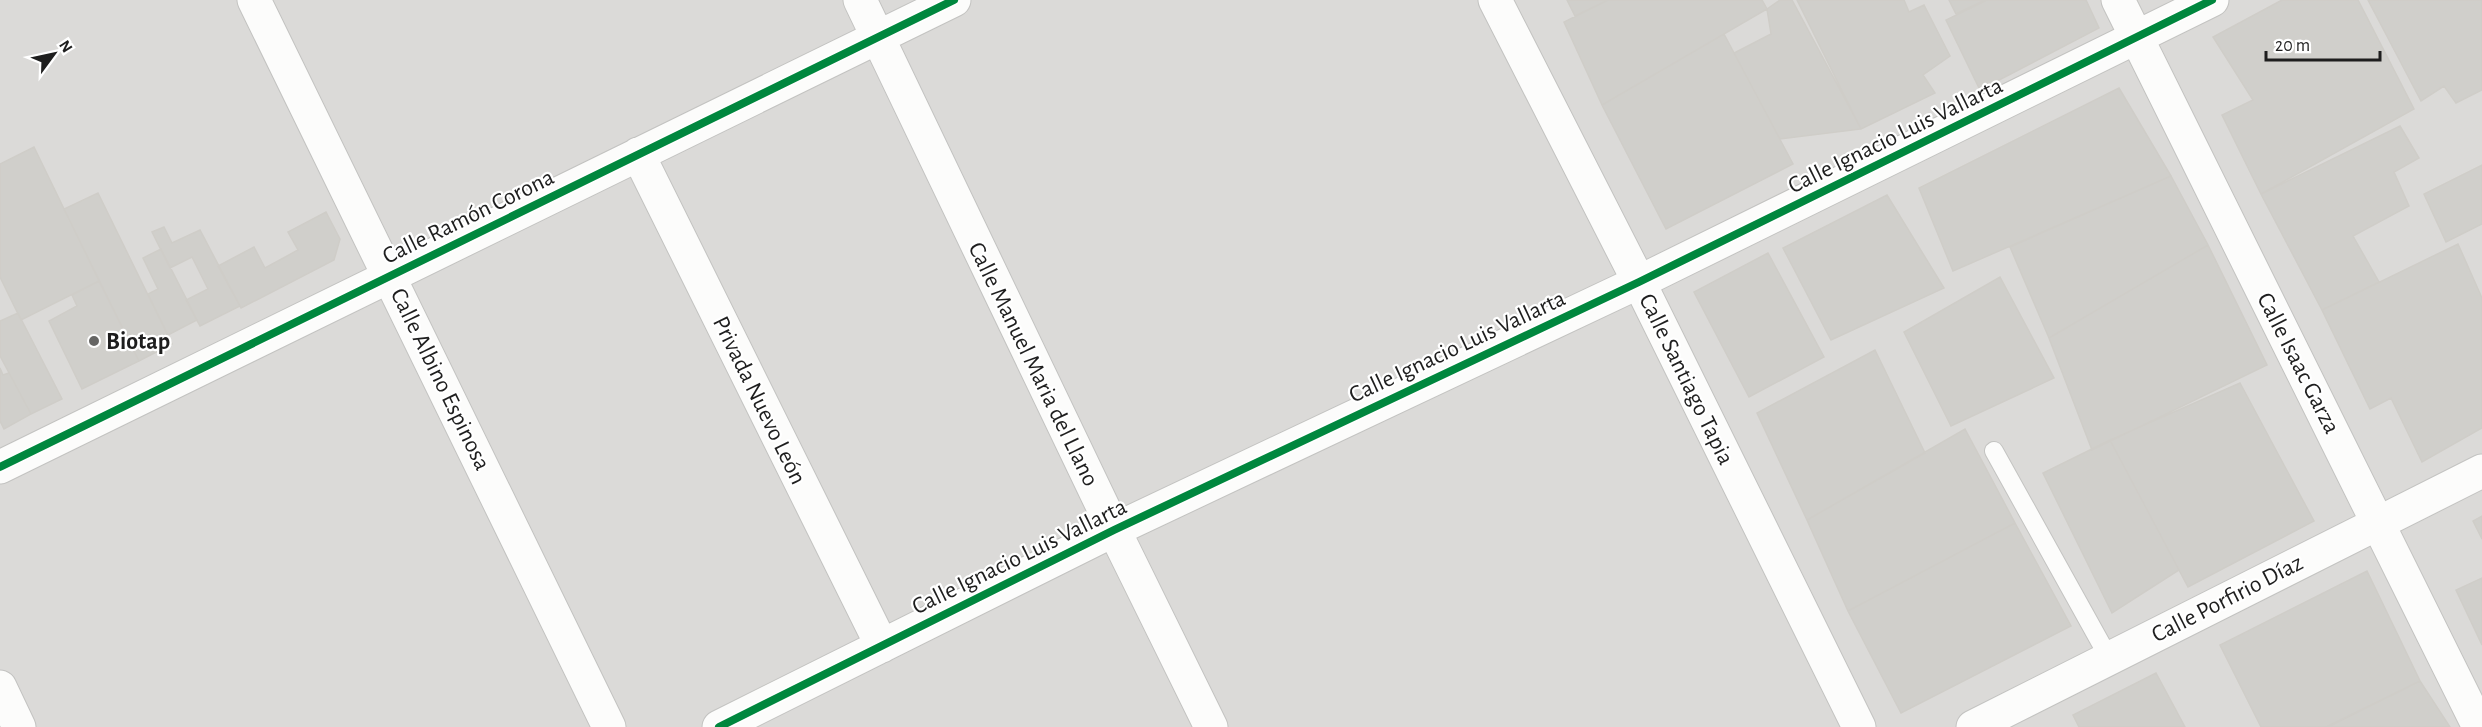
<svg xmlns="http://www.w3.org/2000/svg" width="2482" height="727" viewBox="0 0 2482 727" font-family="'Alegreya Sans',sans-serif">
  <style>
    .residential { fill: #dbdad8 }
    .building { fill: #d0cfcb; stroke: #cfcdc8; stroke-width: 1.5 }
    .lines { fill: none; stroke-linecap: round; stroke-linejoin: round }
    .service-casing { stroke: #c3c3c1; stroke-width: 20 }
    .minor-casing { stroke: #c3c3c1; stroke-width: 35 }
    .tertiary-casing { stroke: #c3c3c1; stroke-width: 35 }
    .service { stroke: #fcfcfb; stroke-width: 18 }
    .minor { stroke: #fcfcfb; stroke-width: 33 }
    .tertiary { stroke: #fcfcfb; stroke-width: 33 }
    .cycleway-casing { stroke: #fff; stroke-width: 11 }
    .cycleway { stroke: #00873e; stroke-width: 8 }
    .poi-dot { fill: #666664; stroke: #fff; stroke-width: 2 }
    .labels { text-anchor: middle; stroke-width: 4.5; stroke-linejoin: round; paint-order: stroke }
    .street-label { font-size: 24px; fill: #1e1e1e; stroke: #fff }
    .poi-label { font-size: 24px; font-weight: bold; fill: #1e1e1e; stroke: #fff; text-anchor: start }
  </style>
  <rect width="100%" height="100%" fill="#ecebe6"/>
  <path class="residential" d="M0,0H2482V727H0Z"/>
  <path class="building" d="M1567,0H1608L1575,16Z
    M1608,0H1762L1767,9L1602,105L1564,22Z
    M1780,0H1792L1861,129L1780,139L1734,53L1771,34L1767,9Z
    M1797,0H1904L1909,12L1924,5L1950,56L1923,75L1935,93L1861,129Z
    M1949,0H1985L1956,14Z
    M1987,0H2086L2099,28L1980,90L1946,20Z
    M2282,0H2358L2414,109L2261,194L2222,115L2253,100L2213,37Z
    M2368,0H2482V90L2456,103L2444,86L2421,101Z
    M1724,34L1793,164L1666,229L1602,105Z
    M2119,88L2171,176L1953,271L1919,188Z
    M2400,126L2419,158L2394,172L2409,206L2353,236L2379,282L2322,310L2261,194Z
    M34,147L99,281L21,320L0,277V164Z
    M2482,165V224L2446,242L2424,194Z
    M2171,176L2208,245L2049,338L2010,247Z
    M98,193L172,344L139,361L64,209Z
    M1887,195L1944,288L1831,340L1783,248Z
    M326,212L340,239L334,260L241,308L218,266L254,247L265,268L298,250L288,232Z
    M164,227L172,243L200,230L240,306L200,326L186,300L208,289L192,257L170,268L152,232Z
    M2458,244L2482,298V428L2422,462L2391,398L2370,409L2322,310Z
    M2208,245L2267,365L2092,450L2049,338Z
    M161,249L197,320L168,335L148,294L158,289L143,258Z
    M1768,253L1824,357L1749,397L1694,292Z
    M2000,277L2054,378L1951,426L1904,332Z
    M99,281L139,361L82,389L49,321L77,306L72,295Z
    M18,313L62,399L31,414L0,356V321Z
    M1875,350L1925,453L1807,520L1757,413Z
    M0,368L3,375L9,373L31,414L4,429L0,421Z
    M2240,383L2314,521L2188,587L2110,440Z
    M1965,429L2015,523L1848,611L1807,520Z
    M2110,440L2179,570L2112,613L2043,473Z
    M2482,516V539L2473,521Z
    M2015,523L2071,626L1901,713L1848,611Z
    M2367,571L2420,681L2326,727H2261L2220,645Z
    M2482,578V645L2456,590Z
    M2156,673L2185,727H2079L2073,715Z
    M2420,681L2450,727H2328Z"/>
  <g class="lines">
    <g class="service-casing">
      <path id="service" d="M1994,451L2109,658"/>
    </g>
    <g class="minor-casing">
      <path id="minor" d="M254,0L609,727
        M860,0L1114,530L1211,727
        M638,154L882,646
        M0,467L954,0
        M0,687L19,727
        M719,727L1114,530L1639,282L2212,0
        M1973,727L2482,471"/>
    </g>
    <g class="tertiary-casing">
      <path id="tertiary" d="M1495,0L1639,282L1859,727
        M2118,0L2479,727"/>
    </g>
    <use href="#service" class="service"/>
    <use href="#minor" class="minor"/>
    <use href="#tertiary" class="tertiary"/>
    <g class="cycleway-casing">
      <path id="cycleway" d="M0,467L954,0
        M719,727L1114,530L1639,282L2212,0"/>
    </g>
    <use href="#cycleway" class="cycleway"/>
  </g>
  <circle class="poi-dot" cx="94" cy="341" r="6"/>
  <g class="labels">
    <g class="street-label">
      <text transform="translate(1895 135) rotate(-26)" y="8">Calle Ignacio Luis Vallarta</text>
      <text transform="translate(468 216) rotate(-26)" y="8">Calle Ramón Corona</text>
      <text transform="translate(1457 346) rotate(-25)" y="8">Calle Ignacio Luis Vallarta</text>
      <text transform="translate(2299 363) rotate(63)" y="8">Calle Isaac Garza</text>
      <text transform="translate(1034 364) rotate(64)" y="8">Calle Manuel Maria del Llano</text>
      <text transform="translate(441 379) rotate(64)" y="8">Calle Albino Espinosa</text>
      <text transform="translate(1687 379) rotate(64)" y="8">Calle Santiago Tapia</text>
      <text transform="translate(760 400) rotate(64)" y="8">Privada Nuevo León</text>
      <text transform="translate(1019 556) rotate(-26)" y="8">Calle Ignacio Luis Vallarta</text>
      <text transform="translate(2227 598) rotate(-27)" y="8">Calle Porfirio Díaz</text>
    </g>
    <g class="poi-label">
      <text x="106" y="349">Biotap</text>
    </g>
  </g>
  <g transform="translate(54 54) rotate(57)" stroke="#ffffff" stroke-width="4.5" paint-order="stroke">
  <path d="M0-4.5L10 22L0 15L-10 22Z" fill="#1e1e1e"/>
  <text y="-9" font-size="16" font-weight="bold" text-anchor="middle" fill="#1e1e1e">N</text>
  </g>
  <path d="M2266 51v9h114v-9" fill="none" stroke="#1e1e1e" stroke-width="3"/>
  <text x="2275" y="51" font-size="18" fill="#1e1e1e" stroke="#ffffff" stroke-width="4.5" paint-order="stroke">20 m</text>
</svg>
